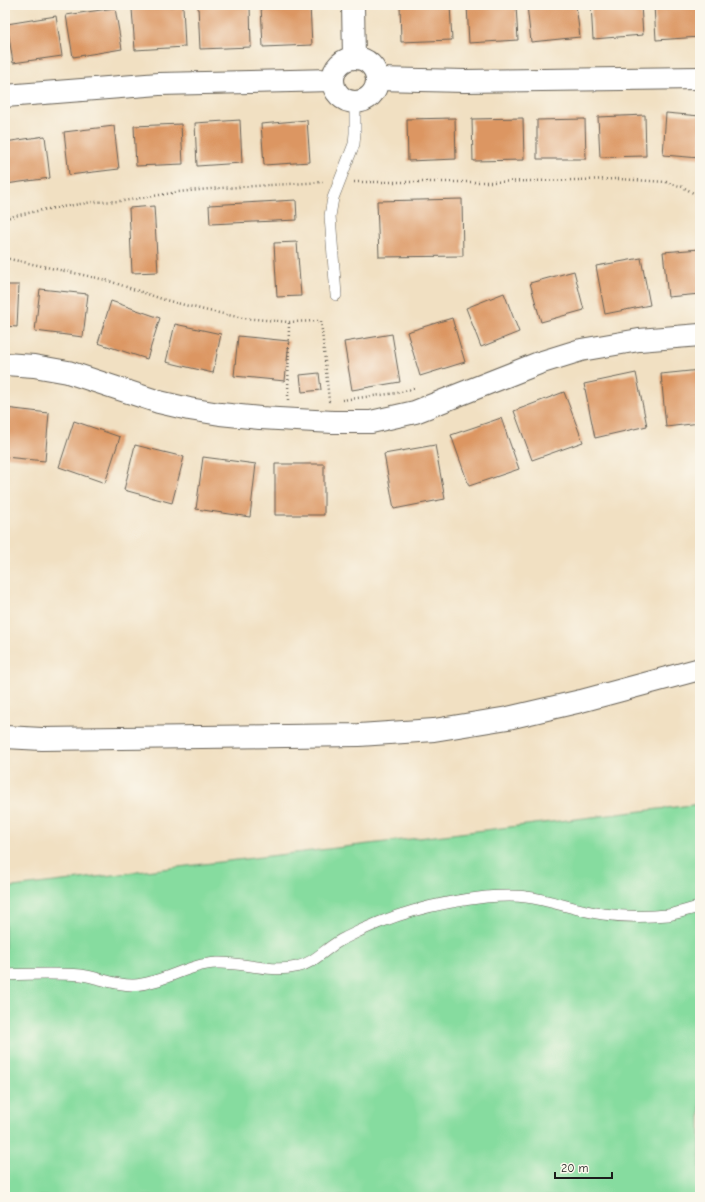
<svg xmlns="http://www.w3.org/2000/svg" width="705" height="1202" viewBox="0 0 705 1202" font-family="'Comic Neue',sans-serif">
  <style>
    .green { fill: #86dc9f; stroke: #517c5e }
    .building { fill: #dc9662 }
    .lines { fill: none; stroke-linecap: round; stroke-linejoin: round }
    .lane-casing { stroke: #676156; stroke-width: 12 }
    .street-casing { stroke: #676156; stroke-width: 24 }
    .path { stroke: #676156; stroke-width: 2.5; stroke-dasharray: 1 3; stroke-linecap: butt }
    .lane { stroke: #fff; stroke-width: 11 }
    .street { stroke: #fff; stroke-width: 22 }
  </style>
  <rect width="100%" height="100%" fill="#fbf7ec"/>
  <filter id="ink" filterUnits="userSpaceOnUse"><feTurbulence type="fractalNoise" baseFrequency=".025" numOctaves="2"/><feDisplacementMap in="SourceGraphic" scale="8" xChannelSelector="R" yChannelSelector="G"/><feConvolveMatrix kernelMatrix="1 2 1 2 8 2 1 2 1" color-interpolation-filters="sRGB"/></filter>
  <filter id="wash" filterUnits="userSpaceOnUse"><feTurbulence type="fractalNoise" baseFrequency=".012" numOctaves="4" result="noise"/><feDisplacementMap in="SourceGraphic" scale="16" xChannelSelector="R" yChannelSelector="G"/><feGaussianBlur stdDeviation="0.9" result="paint"/><feColorMatrix in="noise" values="0 0 0 0 0 0 0 0 0 0 0 0 0 0 0 0 0 1.4 0 .05"/><feComposite in="paint" operator="in"/></filter>
  <g filter="url(#wash)">
    <rect width="100%" height="100%" fill="#f1e0c2"/>
    <path class="green" d="M700,804V1197H5V888Z"/>
    <g id="blocks">
      <path class="building" d="M250,5L251,47L200,49L198,6Z
        M261,5H310L312,45L263,47Z
        M400,5H450L452,40L401,42Z
        M467,5H516L518,40L469,43Z
        M527,5H576L580,37L531,42Z
        M591,5H641L643,35L593,39Z
        M654,5H700V37L656,40Z
        M183,6L185,47L135,50L132,9Z
        M115,8L122,49L73,57L66,15Z
        M56,16L62,56L13,63L7,24Z
        M666,113L700,116V158L663,155Z
        M645,115L646,156L600,157L598,117Z
        M455,118L456,159L408,161L407,119Z
        M523,118L524,160L473,161L472,119Z
        M585,119L586,159H537V120Z
        M240,120L242,163L197,166L195,123Z
        M307,120L310,162L264,165L261,124Z
        M181,124L183,164L136,166L134,126Z
        M114,126L119,169L69,175L64,132Z
        M45,136L50,178L6,184L5,142Z
        M462,199L463,256L379,257L377,201Z
        M296,200L297,220L210,224L209,205Z
        M154,206L158,272L132,273L129,208Z
        M297,242L301,296L277,297L274,243Z
        M700,249V294L668,297L663,252Z
        M641,258L650,305L605,314L596,266Z
        M574,271L584,310L541,322L530,283Z
        M5,285H19L17,327L5,326Z
        M40,289L88,294L83,337L35,331Z
        M504,293L519,332L481,347L466,308Z
        M111,301L160,318L147,359L98,343Z
        M452,318L465,362L420,376L407,332Z
        M175,324L221,334L213,373L166,362Z
        M392,334L400,382L352,390L344,342Z
        M238,336L289,341L285,381L234,376Z
        M700,370V423L666,427L661,374Z
        M319,373L321,390L302,392L300,375Z
        M636,373L647,426L595,438L584,384Z
        M564,392L583,442L532,460L514,411Z
        M5,408L49,413L45,461L5,457Z
        M501,418L519,469L469,486L451,435Z
        M74,421L120,437L105,483L59,467Z
        M135,445L184,457L172,503L124,490Z
        M435,445L445,499L394,509L384,454Z
        M203,457L256,464L250,517L196,509Z
        M275,464H324V515H275Z"/>
    </g>
  </g>
  <g filter="url(#ink)">
    <use href="#blocks" fill-opacity="0" stroke="#676156" stroke-width="1"/>
    <g class="lines">
      <g class="lane-casing">
        <path id="lane" d="M336,295L330,216L333,198L354,144L355,133V102
          M5,975C30,974 56,973 81,975C99,977 115,986 134,985C163,983 188,964 217,963C244,962 269,973 296,967C316,963 327,946 345,938C392,914 434,903 486,897C499,896 513,895 526,897C552,900 577,911 603,914C624,917 647,917 668,915C679,913 689,909 700,907"/>
      </g>
      <g class="street-casing">
        <path id="street" d="M353,5L354,57
          M333 80a22 22 0 1 1 44 0a22 22 0 1 1-44 0Z
          M377,79L465,81L700,78
          M5,96L159,84L332,80
          M5,364L34,366L68,372L159,402L189,409L220,414L260,418L333,422H371L415,412L539,363L581,350L639,340L700,335
          M5,737L42,739L359,735L434,730L508,718L581,701L700,669"/>
      </g>
      <path class="path" d="M354,182H489L619,179L666,182L683,187L700,197
        M5,218L42,210L93,202L123,201L178,192L221,188L323,182
        M5,258L106,280L165,300L204,310L243,318L289,322L321,321L329,401H331
        M288,400L289,322
        M342,400L397,393L416,388"/>
      <use href="#lane" class="lane"/>
      <use href="#street" class="street"/>
    </g>
  </g>
  <rect width="705" height="1202" fill="none" stroke="#fbf7ec" stroke-width="20"/>
  <path d="M555 1172v6h57v-6" fill="none" stroke="#1c1c1c" stroke-width="2"/>
  <text x="561" y="1172" font-size="12" fill="#1c1c1c" stroke="#fbf7ec" stroke-width="3" paint-order="stroke">20 m</text>
</svg>
